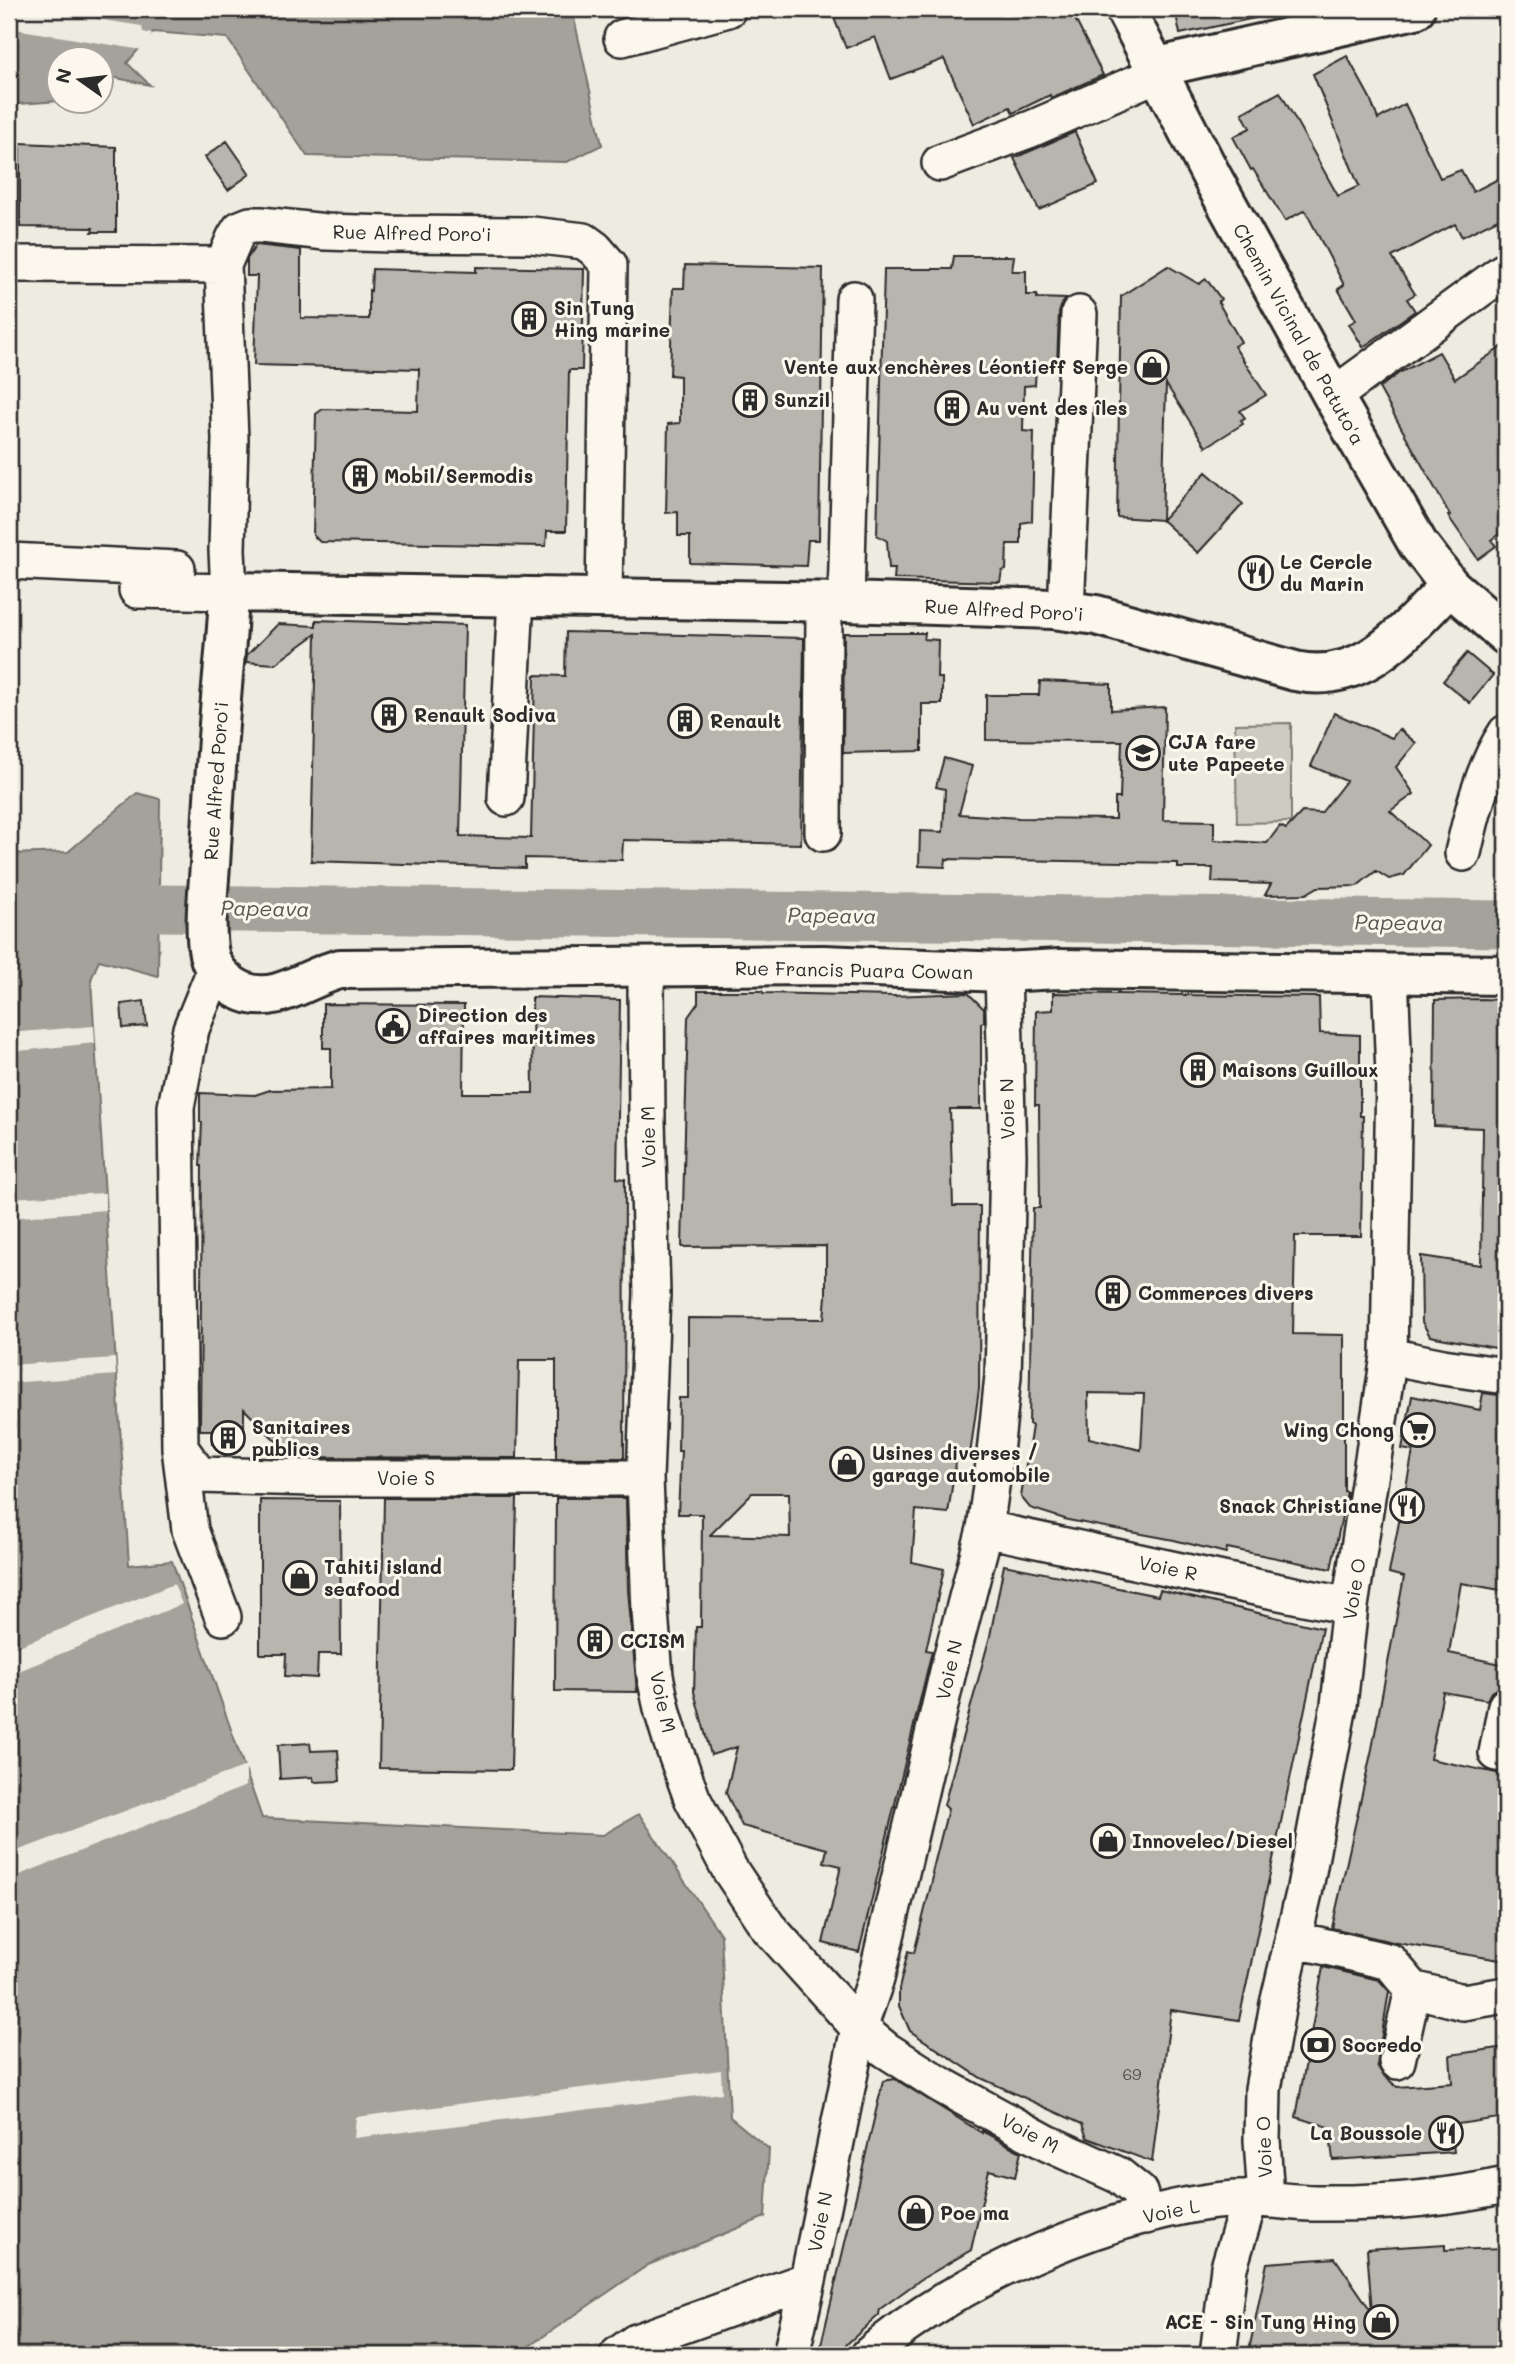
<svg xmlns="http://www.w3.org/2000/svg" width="1515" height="2364" viewBox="0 0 1515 2364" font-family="Mali,sans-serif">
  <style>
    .green { fill: #cecbc2; stroke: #7c7b76; stroke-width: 2 }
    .water { fill: #a4a29a; stroke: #74726e; stroke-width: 2 }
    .pier { fill: #eeebe0 }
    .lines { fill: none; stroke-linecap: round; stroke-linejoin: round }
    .river { stroke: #a4a29a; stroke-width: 47 }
    .building { fill: #b8b5ae; stroke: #2b2b2b; stroke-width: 2; fill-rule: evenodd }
    .minor-casing { stroke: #2b2b2b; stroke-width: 40 }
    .major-casing { stroke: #2b2b2b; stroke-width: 44 }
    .minor { stroke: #fbf7ec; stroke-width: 35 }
    .major { stroke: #fbf7ec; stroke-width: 38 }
    .labels { text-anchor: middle; stroke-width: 6; stroke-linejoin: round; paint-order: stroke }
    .number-label { font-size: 16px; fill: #4e4e4c }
    .street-label { font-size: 19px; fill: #2b2b2b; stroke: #fbf7ec }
    .poi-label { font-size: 19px; font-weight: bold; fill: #2b2b2b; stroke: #fbf7ec; text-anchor: start }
    .water-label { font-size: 21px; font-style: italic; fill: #555552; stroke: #fbf7ec }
  </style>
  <rect width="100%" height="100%" fill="#eeebe0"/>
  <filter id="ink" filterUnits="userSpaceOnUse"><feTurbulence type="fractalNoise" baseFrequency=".0143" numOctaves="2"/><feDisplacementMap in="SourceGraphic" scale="14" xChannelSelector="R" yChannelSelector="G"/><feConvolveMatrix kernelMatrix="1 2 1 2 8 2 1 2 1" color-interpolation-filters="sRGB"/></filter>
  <g filter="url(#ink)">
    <path class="green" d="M1291,723V822L1237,823L1235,724Z"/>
    <path class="water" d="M9,9H572L602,145L567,162L307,156L227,38L153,32L127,63L150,85L102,75V60H60L59,101L18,104L9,124Z
      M137,793L160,799L158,976L99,960L91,980L129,1565L172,1561L262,1818L603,1835L639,1814L721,1935L730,2117L769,2149L765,2217L648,2265L516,2355H9V854L68,852Z"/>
    <path class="pier" d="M9,9H31L142,26L143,32L152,34L142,50L9,28Z
      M94,1026L95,1043L9,1052V1033Z
      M105,1193V1210L9,1218V1198Z
      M115,1358L116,1375L9,1383V1365Z
      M174,1584L182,1604L9,1675V1650Z
      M246,1766V1786L9,1879V1854Z
      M721,2070L722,2093L354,2138L356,2117Z"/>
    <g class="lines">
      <path class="river" d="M159,908L1506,924"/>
    </g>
    <path class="building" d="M844,9H1073L1074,17L1103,75L1051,98L1050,95L1013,113L1010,107L974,124L944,59L891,79L875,37L846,48L834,18L846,14Z
      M1175,9H1254L1255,18L1180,34Z
      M1347,56L1370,98L1378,119L1405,104L1440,178L1461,170L1473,192L1506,175V215L1462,237L1455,224L1392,257L1415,294L1407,299L1415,311L1363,347L1349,324L1356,320L1338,289L1344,285L1305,210L1285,221L1253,169L1251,170L1233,137L1250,128L1242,113L1280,92L1338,196L1359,186L1313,74Z
      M1075,132L1098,184L1039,210L1014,158Z
      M227,141L250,174L228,190L205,157Z
      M20,143L116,147V232H92L93,228L20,227Z
      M256,245L301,250V318L369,319V290L371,291L372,269L476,272V267L584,269L582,370H569L566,531H547L546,546L320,542L313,535L316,414L323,409L418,411L419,369L254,365L257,276H247V259Z
      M954,256H1014L1012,271H1026V295H1037V298L1066,299L1062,304L1059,313L1057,366L1036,365L1035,385L1024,386L1023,431L1034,432L1032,521L1021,523V544H1007L1006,570L1002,571L1000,582L894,579L895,568H889L887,541L877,535L884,269H952Z
      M685,265L823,268L819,540H808L806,566L690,563V536H678V512L666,513L668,424L680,423V376L670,375L673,288H684Z
      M1168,266L1199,284L1206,279L1221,299L1218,302L1241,342L1234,346L1266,395L1240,411L1245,418L1241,420L1243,424L1206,447L1166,384L1162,520L1206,472L1243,504L1198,553L1162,520L1117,517L1121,296Z
      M1506,344V529L1491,540L1496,546L1478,559L1448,516L1450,515L1379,388L1399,373L1439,352L1455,379Z
      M316,620L465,625L460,836L531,838L535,675L565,676L566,632L804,638L801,844L623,840L622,860L525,858V868L311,861L316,634L275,664L246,662L247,655L278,624L316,626Z
      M844,633H925L924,639L938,640L937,678H942V704H922V751L843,753Z
      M1467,653L1493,675L1470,703L1443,681Z
      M1040,681L1111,684V710L1165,707L1163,820L1214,821V840L1267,843L1280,826L1286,829L1302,812L1321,813L1346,781L1311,766L1334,713L1392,738L1399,729L1416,743L1396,767L1414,794L1390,811L1428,845L1404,875L1389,879L1376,871L1357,886L1318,887L1306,894L1265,895L1271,884L1212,882L1213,868H1178V863L946,859L945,867L919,866L920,831L943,832L945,789L936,787L944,758L972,766L959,814L1019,818L1115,819V798H1120L1122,741L986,740V695H1039Z
      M698,991H762L763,993L893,996L968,993L984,1009V1022L981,1023V1109H950L953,1206H980L979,1389L970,1455H957L948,1513L916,1510L912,1562L944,1569L926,1650L932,1651L859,1952L823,1943L841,1866L824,1862L827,1849L742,1826L726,1793L737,1747L711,1755L694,1692L696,1627H701L702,1514H678L681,1451H678L679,1398H688V1318L824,1319L826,1296V1246L682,1247L688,1017L698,1003ZM752,1493H789L790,1537L710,1535Z
      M1053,993L1319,997L1320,1033L1360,1035V1116H1363L1361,1236H1295L1293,1334L1344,1335V1491L1347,1492L1331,1569L1227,1548L1226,1553L1174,1540L1068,1520L1030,1508L1021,1497L1032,1426L1029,1424L1033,1208H1040L1039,1105H1035L1036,1011L1053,1010ZM1088,1393L1144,1394L1141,1450L1089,1438Z
      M532,997L620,1000L617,1178L625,1179L624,1458H556V1360H519L517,1458L292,1457L244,1409V1445L212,1444V1430H200L202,1166H200L202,1122H200V1093L255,1095L270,1090L331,1089V1048H323V1004L464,1005L463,1093H533Z
      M1482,999L1506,1000V1350L1430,1336L1422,1322L1421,1256L1481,1265L1483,1128L1434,1126L1435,1000Z
      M144,1001L147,1026L123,1028L121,1004Z
      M1483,1393L1506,1396V1591L1461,1583L1449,1653L1506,1665L1501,1687L1491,1692L1487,1700L1443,1692L1430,1759L1506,1775V1961L1397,1943L1332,1928L1372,1749L1404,1577L1389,1573L1413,1451L1402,1449L1412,1396L1480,1410Z
      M384,1498H517L511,1770L379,1768Z
      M556,1498H626L628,1590L637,1692L555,1691Z
      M260,1500L340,1501L341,1654H318L317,1678L285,1676L286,1654H260Z
      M1004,1565L1158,1596L1160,1590L1322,1628L1239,2020L1171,2010L1152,2162L1087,2138L1082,2124L981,2078L910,2031L899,2006V1989L908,1951L914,1953L933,1877L932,1873L948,1809L944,1805L990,1636Z
      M310,1743L311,1751L338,1750L340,1781L314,1782L313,1777L280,1779L278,1745Z
      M1323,1967L1379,1980L1389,1991L1377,2065L1383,2075L1397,2087L1452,2083L1450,2055L1506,2047V2117L1451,2125L1454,2152L1333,2160L1329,2127L1296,2117Z
      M895,2079L982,2133V2131L1021,2152L1015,2177L989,2170L971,2250L920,2280L880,2309L879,2315L837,2353L820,2349L883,2081Z
      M1445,2244V2250L1506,2248V2355H1248L1267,2263L1335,2258L1372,2312L1367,2249Z"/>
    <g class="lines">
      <g class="minor-casing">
        <path id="minor" d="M622,38L728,9
          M940,163L1031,129L1157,74
          M9,264L223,265
          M1333,396L1503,272
          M9,561L177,569
          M137,590L229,592L227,550L230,439L223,265L235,237L240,229L250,225H261L326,232L390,234L532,235L584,241L595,249L609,265L604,598
          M846,602L854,299
          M1066,610L1079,314
          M506,798L516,597
          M823,833L824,602
          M1463,853C1472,813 1483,768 1506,733
          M654,969L646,981L647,1122L652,1293L645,1478L650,1611L655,1676L663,1713L672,1743L692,1798L730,1870L768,1927L859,2028L886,2050L941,2085L1047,2143L1118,2175L1139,2192L1146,2216
          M215,970L191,1029L176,1107L180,1448L190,1530L223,1617
          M1389,1356L1443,1367L1506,1376
          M180,1448L199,1475L312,1478H645
          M985,1529C1107,1554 1228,1583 1350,1606
          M1506,1706L1497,1753L1506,1754
          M1293,1939L1390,1962L1413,1989L1463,2002L1506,1995
          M1397,2061L1413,1989
          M1266,2198L1262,2140L1263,2089L1278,2004L1304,1893L1339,1705L1350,1606L1389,1356L1394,1075L1390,973
          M618,2355L636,2342L808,2280
          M791,2355L808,2280L859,2028L876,1979L950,1663L985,1529L993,1472L1003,1376L1005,1298L1008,1155L1003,972
          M869,2355C955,2278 1121,2207 1236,2199C1263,2197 1289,2203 1316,2203C1383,2204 1441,2199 1506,2185
          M1218,2355L1229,2267L1250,2198"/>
      </g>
      <g class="major-casing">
        <path id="major" d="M1125,9L1213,179L1333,396L1418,544L1450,586L1506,635
          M1154,68L1415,9
          M1450,586C1405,630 1365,686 1295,671L1096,615L1053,609L846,602L229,592C228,627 224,662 221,698C217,748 214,798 211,847C210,878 203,925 209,954C213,971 228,986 244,992C277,1005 309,976 340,969L823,965L1003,972L1059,969L1506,975"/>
      </g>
      <use href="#minor" class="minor"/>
      <use href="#major" class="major"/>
    </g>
  </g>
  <defs>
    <g id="building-ring" transform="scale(1.75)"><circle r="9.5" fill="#fbf7ec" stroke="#2b2b2b" stroke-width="1.5"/><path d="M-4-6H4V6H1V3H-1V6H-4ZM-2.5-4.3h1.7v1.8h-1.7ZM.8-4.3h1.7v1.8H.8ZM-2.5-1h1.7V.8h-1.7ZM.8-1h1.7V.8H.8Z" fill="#2b2b2b"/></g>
    <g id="shop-ring" transform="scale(1.75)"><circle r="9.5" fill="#fbf7ec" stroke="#2b2b2b" stroke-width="1.5"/><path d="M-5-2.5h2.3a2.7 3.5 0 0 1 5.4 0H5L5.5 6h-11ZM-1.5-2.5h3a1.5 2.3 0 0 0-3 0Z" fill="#2b2b2b"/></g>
    <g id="restaurant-ring" transform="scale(1.75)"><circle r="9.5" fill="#fbf7ec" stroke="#2b2b2b" stroke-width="1.5"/><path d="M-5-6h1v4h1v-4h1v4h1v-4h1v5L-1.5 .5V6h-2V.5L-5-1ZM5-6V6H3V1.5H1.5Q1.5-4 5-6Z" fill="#2b2b2b"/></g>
    <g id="school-ring" transform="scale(1.75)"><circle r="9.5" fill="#fbf7ec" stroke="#2b2b2b" stroke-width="1.5"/><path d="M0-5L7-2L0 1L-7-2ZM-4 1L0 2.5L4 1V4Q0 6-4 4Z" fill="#2b2b2b"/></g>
    <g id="civic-ring" transform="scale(1.75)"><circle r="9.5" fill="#fbf7ec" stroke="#2b2b2b" stroke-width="1.5"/><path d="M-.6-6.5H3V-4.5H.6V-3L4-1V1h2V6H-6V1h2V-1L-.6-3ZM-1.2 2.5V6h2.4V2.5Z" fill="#2b2b2b"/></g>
    <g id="supermarket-ring" transform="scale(1.75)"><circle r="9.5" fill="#fbf7ec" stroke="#2b2b2b" stroke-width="1.5"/><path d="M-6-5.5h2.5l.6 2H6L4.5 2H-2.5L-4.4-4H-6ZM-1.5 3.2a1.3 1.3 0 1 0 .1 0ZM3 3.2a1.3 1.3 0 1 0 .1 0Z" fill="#2b2b2b"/></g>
    <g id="bank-ring" transform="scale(1.75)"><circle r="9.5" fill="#fbf7ec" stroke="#2b2b2b" stroke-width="1.5"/><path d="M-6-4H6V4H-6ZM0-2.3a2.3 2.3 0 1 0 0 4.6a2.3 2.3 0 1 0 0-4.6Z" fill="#2b2b2b"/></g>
  </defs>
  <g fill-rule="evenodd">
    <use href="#building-ring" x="529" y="319"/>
    <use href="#shop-ring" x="1152" y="367"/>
    <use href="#building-ring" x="750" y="400"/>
    <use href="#building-ring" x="952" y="408"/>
    <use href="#building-ring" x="360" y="476"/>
    <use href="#restaurant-ring" x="1256" y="573"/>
    <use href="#building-ring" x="389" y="715"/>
    <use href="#building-ring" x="685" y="721"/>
    <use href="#school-ring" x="1143" y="753"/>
    <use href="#civic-ring" x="393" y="1026"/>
    <use href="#building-ring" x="1198" y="1070"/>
    <use href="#building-ring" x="1113" y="1293"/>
    <use href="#supermarket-ring" x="1418" y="1430"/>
    <use href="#building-ring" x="228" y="1438"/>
    <use href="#shop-ring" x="847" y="1464"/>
    <use href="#restaurant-ring" x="1407" y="1506"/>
    <use href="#shop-ring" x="300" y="1578"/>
    <use href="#building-ring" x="595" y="1641"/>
    <use href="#shop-ring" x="1108" y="1841"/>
    <use href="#bank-ring" x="1318" y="2045"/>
    <use href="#restaurant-ring" x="1446" y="2133"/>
    <use href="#shop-ring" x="916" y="2213"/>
    <use href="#shop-ring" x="1381" y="2322"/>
  </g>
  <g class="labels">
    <g class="number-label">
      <text x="1132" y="2080">69</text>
    </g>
    <g class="street-label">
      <text transform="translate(412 233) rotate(1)" y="7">Rue Alfred Poro'i</text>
      <text transform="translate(1299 334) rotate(61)" y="7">Chemin Vicinal de Patuto'a</text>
      <text transform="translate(1004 610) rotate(3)" y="7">Rue Alfred Poro'i</text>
      <text transform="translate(216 781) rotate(-86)" y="7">Rue Alfred Poro'i</text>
      <text transform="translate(854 970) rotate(1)" y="7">Rue Francis Puara Cowan</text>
      <text transform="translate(1007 1109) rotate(-91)" y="7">Voie N</text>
      <text transform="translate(648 1137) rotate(-91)" y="7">Voie M</text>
      <text x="406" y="1485">Voie S</text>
      <text transform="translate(1168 1568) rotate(12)" y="7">Voie R</text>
      <text transform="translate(1354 1589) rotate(-81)" y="7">Voie O</text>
      <text transform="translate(949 1670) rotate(-77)" y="7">Voie N</text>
      <text transform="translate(663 1702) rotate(78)" y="7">Voie M</text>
      <text transform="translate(1030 2133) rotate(28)" y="7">Voie M</text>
      <text transform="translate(1264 2147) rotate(-92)" y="7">Voie O</text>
      <text transform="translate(1171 2211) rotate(-12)" y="7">Voie L</text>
      <text transform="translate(820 2222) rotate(-79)" y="7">Voie N</text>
    </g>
    <g class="poi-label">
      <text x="554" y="315">Sin Tung<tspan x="554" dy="22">Hing marine</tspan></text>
      <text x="1128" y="374" text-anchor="end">Vente aux enchères Léontieff Serge</text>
      <text x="774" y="407">Sunzil</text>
      <text x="976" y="415">Au vent des îles</text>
      <text x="384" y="483">Mobil/Sermodis</text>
      <text x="1280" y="569">Le Cercle<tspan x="1280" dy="22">du Marin</tspan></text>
      <text x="414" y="722">Renault Sodiva</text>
      <text x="710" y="728">Renault</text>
      <text x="1168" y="749">CJA fare<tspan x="1168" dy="22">ute Papeete</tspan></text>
      <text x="418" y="1022">Direction des<tspan x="418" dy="22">affaires maritimes</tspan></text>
      <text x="1222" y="1077">Maisons Guilloux</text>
      <text x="1138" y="1300">Commerces divers</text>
      <text x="252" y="1434">Sanitaires<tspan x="252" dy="22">publics</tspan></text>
      <text x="1394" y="1437" text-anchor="end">Wing Chong</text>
      <text x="872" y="1460">Usines diverses /<tspan x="872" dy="22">garage automobile</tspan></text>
      <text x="1382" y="1513" text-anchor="end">Snack Christiane</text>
      <text x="324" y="1574">Tahiti island<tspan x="324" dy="22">seafood</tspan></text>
      <text x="620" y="1648">CCISM</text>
      <text x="1132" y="1848">Innovelec/Diesel</text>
      <text x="1342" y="2052">Socredo</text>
      <text x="1422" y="2140" text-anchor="end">La Boussole</text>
      <text x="940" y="2220">Poe ma</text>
      <text x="1356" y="2329" text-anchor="end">ACE - Sin Tung Hing</text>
    </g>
    <g class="water-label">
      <text transform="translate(265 909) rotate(1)" y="7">Papeava</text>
      <text transform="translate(832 916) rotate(1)" y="7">Papeava</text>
      <text transform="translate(1399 923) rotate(1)" y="7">Papeava</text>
    </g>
  </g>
  <rect width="1515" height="2364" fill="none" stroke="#fbf7ec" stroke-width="35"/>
  <rect x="18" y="18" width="1480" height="2329" fill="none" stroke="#2b2b2b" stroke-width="2.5" filter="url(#ink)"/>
  <g transform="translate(80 80) rotate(284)"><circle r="33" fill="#fbf7ec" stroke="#a8a59f" stroke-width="2"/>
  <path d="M0-5L12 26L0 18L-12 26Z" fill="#2b2b2b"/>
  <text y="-10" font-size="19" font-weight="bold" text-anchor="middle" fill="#2b2b2b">N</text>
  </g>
</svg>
